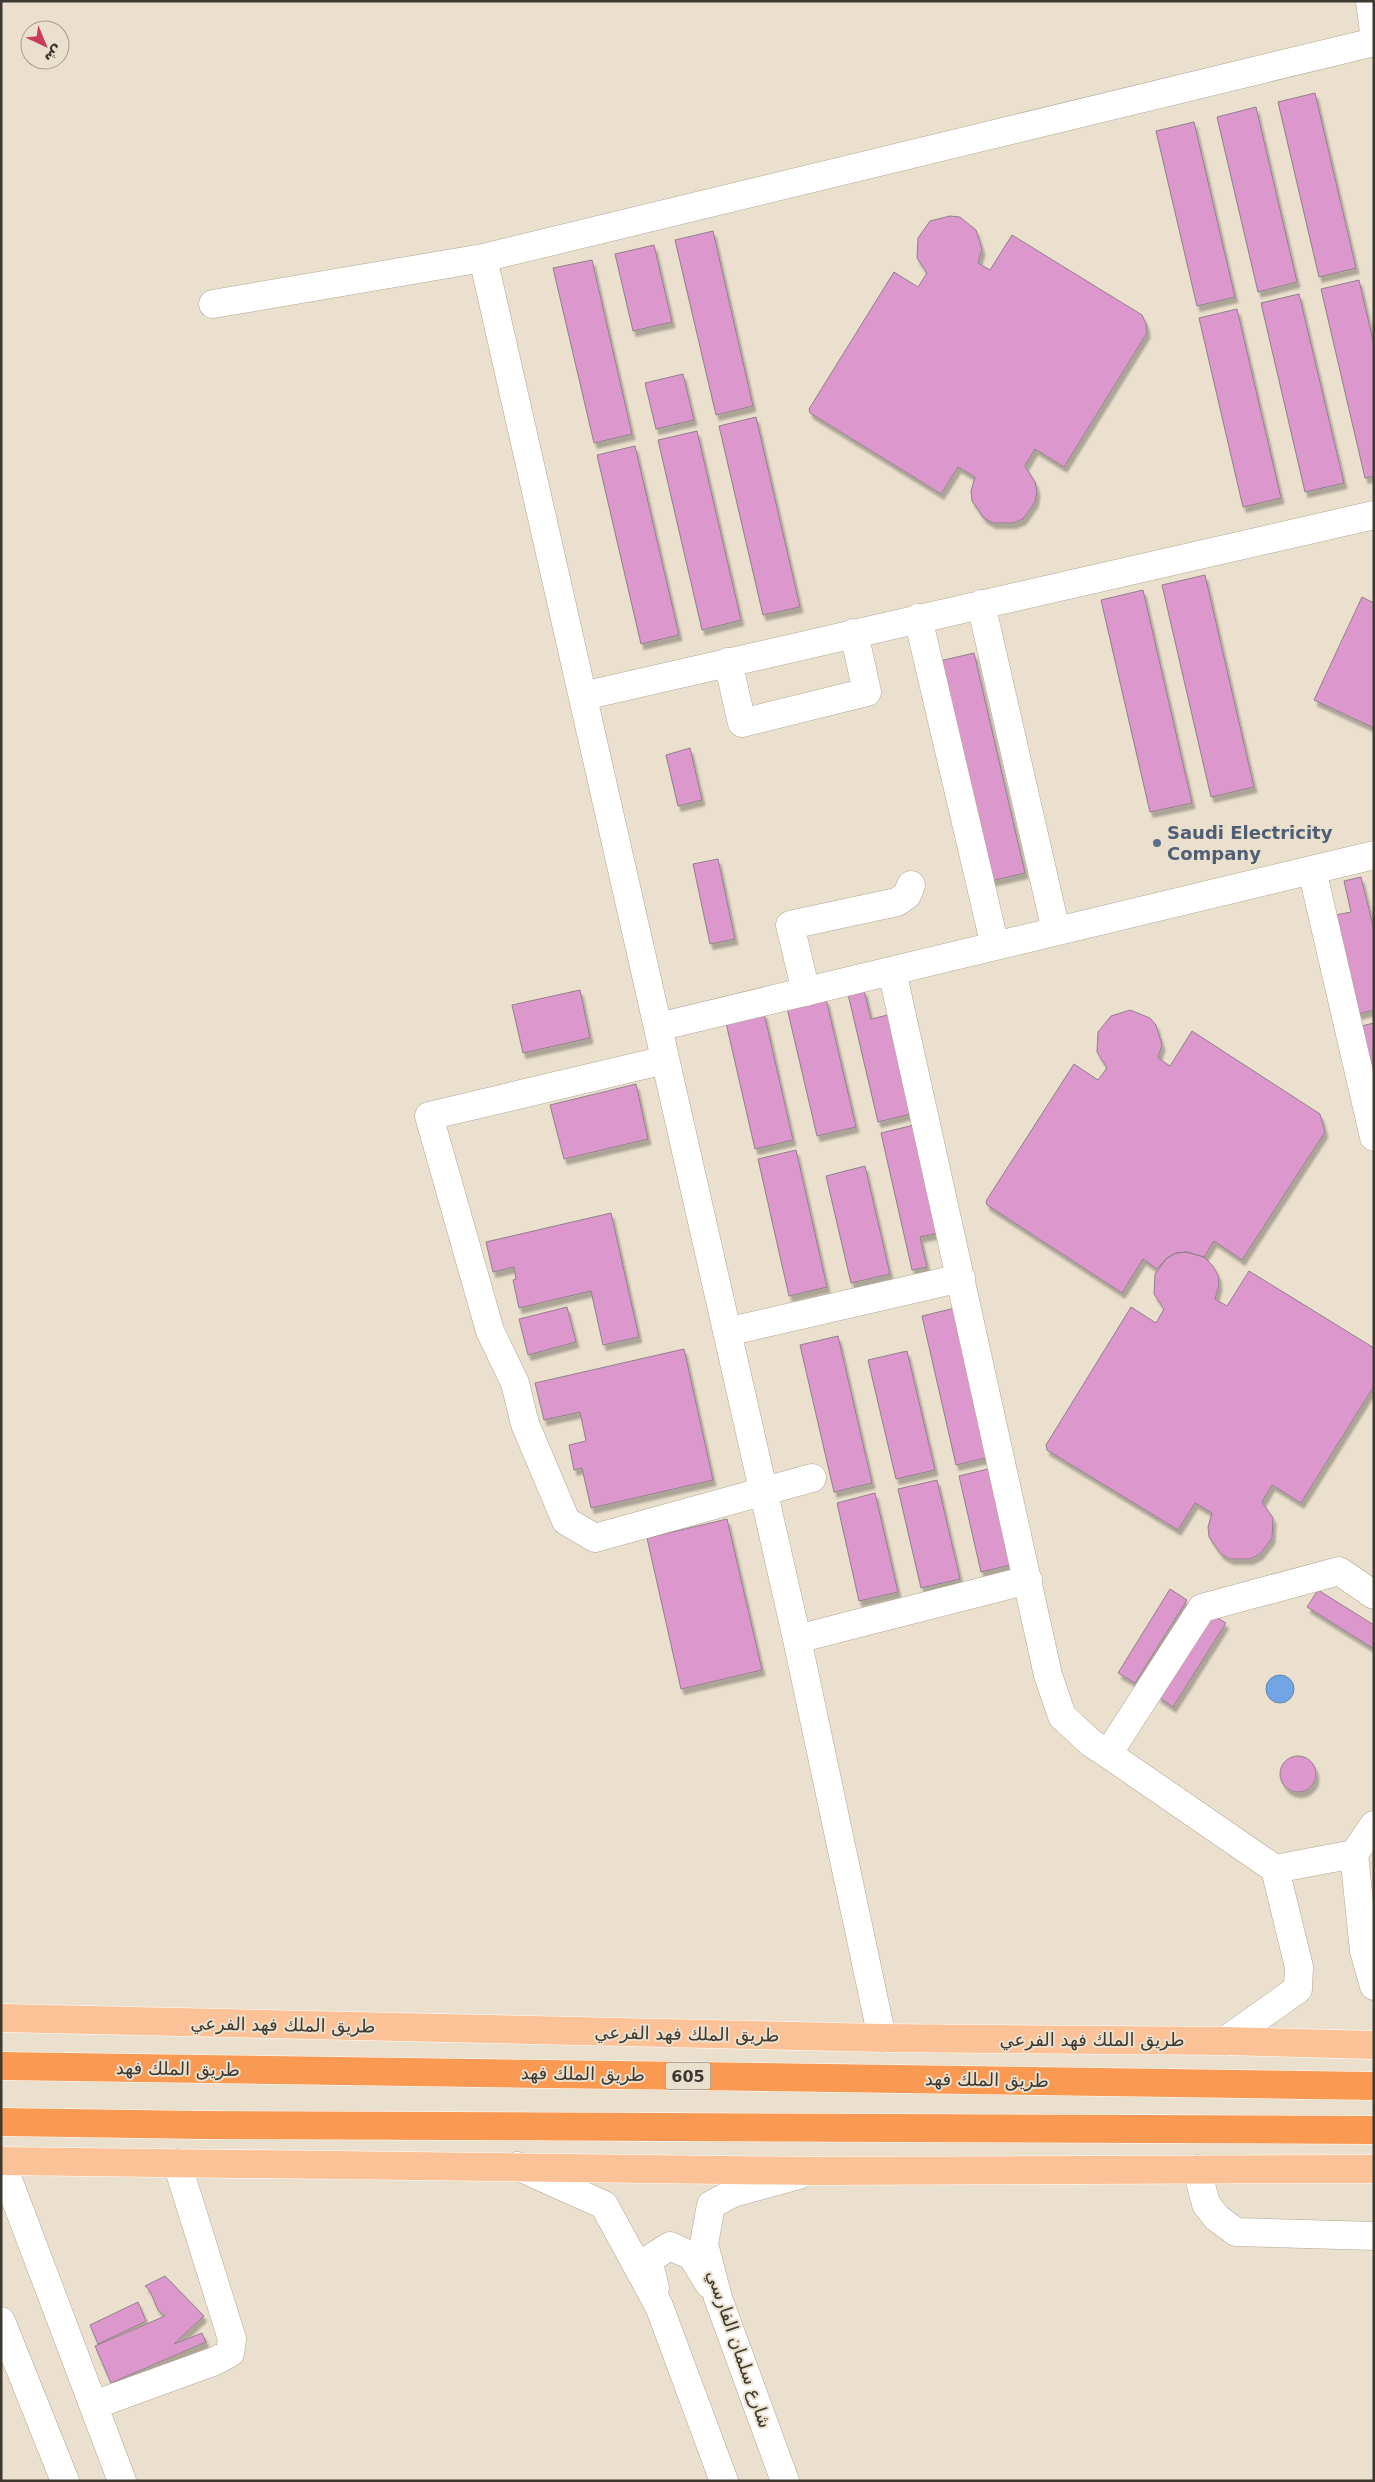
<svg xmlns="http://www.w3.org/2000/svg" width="1375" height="2482" viewBox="0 0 1375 2482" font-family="'DejaVu Sans','Noto Sans Arabic',sans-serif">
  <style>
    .water { fill: #72a5e3; stroke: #6285ae }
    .building { fill: #dc97cc; stroke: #91808c; filter: url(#shadow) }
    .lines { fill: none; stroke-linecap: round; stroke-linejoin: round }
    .minor-casing { stroke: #b1a694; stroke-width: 29 }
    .major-casing { stroke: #fff; stroke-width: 29 }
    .highway-casing { stroke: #fff; stroke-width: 29 }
    .minor { stroke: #fff; stroke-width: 28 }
    .major { stroke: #fcc297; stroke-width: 28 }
    .highway { stroke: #fa9952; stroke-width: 28 }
    .service-dot { fill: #5c6f8a; stroke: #eae0cd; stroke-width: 2 }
    .labels { text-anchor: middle; stroke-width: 4; stroke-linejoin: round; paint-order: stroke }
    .shield { fill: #eae0cd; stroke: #716b60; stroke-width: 1 }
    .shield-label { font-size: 16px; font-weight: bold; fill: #3d3931 }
    .service-label { font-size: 18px; font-weight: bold; fill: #4e5e75; stroke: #eae0cd; text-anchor: start }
    .street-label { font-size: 18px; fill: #3d3931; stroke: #eae0cd }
  </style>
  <defs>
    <filter id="shadow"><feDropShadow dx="3" dy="5.5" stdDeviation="1" flood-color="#0004"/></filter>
  </defs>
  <rect width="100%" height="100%" fill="#eae0cd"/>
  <path class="water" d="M1266 1689a14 14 0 1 1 28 0a14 14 0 1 1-28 0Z"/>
  <path class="building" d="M1315,93L1356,268L1319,277L1278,102Z
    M1256,107L1297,282L1258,292L1217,117Z
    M1194,122L1235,297L1197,306L1156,131Z
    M950,216L960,217L976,230L982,249L978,263L990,270L1012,235L1142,315L1146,324L1147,333L1064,467L1035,449L1025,466L1035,482L1037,492L1035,502L1023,519L1013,523H993L984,518L972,501L971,491L975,477L958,467L941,494L810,413L809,409L894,272L918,287L927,273L917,258L918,238L930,221Z
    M713,231L753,406L716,415L675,240Z
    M654,245L672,322L633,331L615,254Z
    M592,260L632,434L594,443L553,268Z
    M1359,280L1374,345V476L1365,478L1321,289Z
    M1299,294L1344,483L1305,492L1261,303Z
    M1237,309L1281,498L1243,507L1199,318Z
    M683,374L694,420L656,429L645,383Z
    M756,417L800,607L763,615L719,426Z
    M697,431L741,620L702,630L658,440Z
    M635,446L679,635L641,644L597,455Z
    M1205,575L1254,787L1211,797L1162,585Z
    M1143,590L1192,803L1150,812L1101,600Z
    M1362,597L1374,603V728L1314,700Z
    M974,653L1025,873L982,883L931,663Z
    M690,748L702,800L678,806L666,755Z
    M718,859L735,939L710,944L693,864Z
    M1361,877L1374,930V1010L1354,1015L1331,916L1351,912L1344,881Z
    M580,990L590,1038L523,1053L512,1005Z
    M864,990L871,1019L892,1014L915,1113L878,1122L848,994Z
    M826,999L856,1127L817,1136L787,1008Z
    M1130,1010L1150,1018L1156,1025L1162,1045L1158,1058L1170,1066L1192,1031L1320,1114L1325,1132L1242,1260L1214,1241L1204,1257L1187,1252L1176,1253L1167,1258L1157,1269L1143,1259L1122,1293L987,1205L986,1201L1074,1064L1098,1080L1107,1068L1097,1052L1098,1032L1111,1016Z
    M764,1013L793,1140L755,1149L726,1023Z
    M1374,1023V1097L1357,1027Z
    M636,1084L648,1139L564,1159L550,1105Z
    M918,1124L943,1232L920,1237L927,1267L912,1270L881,1133Z
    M796,1150L827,1287L789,1296L758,1159Z
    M865,1166L890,1274L851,1283L826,1176Z
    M611,1213L639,1337L603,1345L591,1291L519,1308L513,1280L516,1279L514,1267L493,1272L486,1242Z
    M1187,1252L1204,1257L1213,1266L1218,1275L1219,1285L1215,1299L1227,1306L1249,1271L1374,1348V1386L1301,1503L1272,1485L1262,1502L1273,1518L1272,1538L1260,1554L1250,1559H1230L1221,1554L1209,1537L1208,1527L1212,1513L1195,1503L1178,1530L1047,1450L1046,1445L1131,1307L1156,1323L1164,1309L1154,1294L1155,1274L1167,1258L1176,1253Z
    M567,1307L576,1342L528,1355L519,1319Z
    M959,1307L994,1456L956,1465L922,1316Z
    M838,1336L872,1483L834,1492L800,1345Z
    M684,1349L713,1480L591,1508L582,1468L574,1470L569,1445L586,1441L580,1412L544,1420L535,1383Z
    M907,1351L935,1470L896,1479L868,1360Z
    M996,1467L1019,1563L981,1572L959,1476Z
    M937,1480L960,1579L921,1588L898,1489Z
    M875,1493L898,1592L859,1601L837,1503Z
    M727,1519L762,1670L681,1689L647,1538Z
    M1170,1589L1187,1600L1135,1683L1118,1673Z
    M1318,1590L1374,1625V1649L1307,1607Z
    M1209,1613L1226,1623L1173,1707L1157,1696Z
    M1280 1774a18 18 0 1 1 36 0a18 18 0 1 1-36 0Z
    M165,2276L204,2316L174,2344L202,2333L206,2342L111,2383L95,2346L165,2316L158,2310L150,2291L145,2286Z
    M138,2302L146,2321L98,2344L90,2325Z"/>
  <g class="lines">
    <g class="minor-casing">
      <path id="minor" d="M1370,1L1374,32
        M213,304L483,258
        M981,604L1056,931
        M918,618L995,946
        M728,662L742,723L867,692L854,633
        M583,696L1374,515
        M1312,870L1374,1137
        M892,971L1048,1675L1062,1716L1091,1743L1108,1754
        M806,992L790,925L897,902L907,895L911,885
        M658,1027L1374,855
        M665,1060L429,1116L490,1331L515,1383L525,1424L566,1521L595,1538L812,1478
        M727,1332L961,1278
        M797,1639L1028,1580
        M1374,1825L1354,1854L1364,1951L1374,1986
        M1275,1869L1354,1854
        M882,2038L797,1639L483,258L1374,42
        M1225,2041L1298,1989L1299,1967L1275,1869L1108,1754L1202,1608L1339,1571L1374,1595
        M1,2161L122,2481
        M517,2166L604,2205L659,2306L724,2481
        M1197,2169L1206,2204L1217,2218L1236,2232L1374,2236
        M655,2288L648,2260L670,2246L692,2256L709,2284
        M1,2321L65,2481
        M94,2405L215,2361L230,2353L232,2339L177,2163
        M785,2481L718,2298L704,2244L711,2205L733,2193L799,2175"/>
    </g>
    <g class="major-casing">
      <path id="major" d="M1,2018L882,2038L1225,2041L1374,2045
        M1,2161L813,2171L1374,2169"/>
    </g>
    <g class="highway-casing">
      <path id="highway" d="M1,2066L1374,2086
        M1,2122L202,2125L1374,2130"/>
    </g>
    <use href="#minor" class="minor"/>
    <use href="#major" class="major"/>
    <use href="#highway" class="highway"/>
  </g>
  <circle class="service-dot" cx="1157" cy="843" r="5"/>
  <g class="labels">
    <rect class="shield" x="665.5" y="2062.5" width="45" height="27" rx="4"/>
    <g class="shield-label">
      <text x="688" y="2082">605</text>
    </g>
    <g class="service-label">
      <text x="1167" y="839">Saudi Electricity<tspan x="1167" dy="21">Company</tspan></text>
    </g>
    <g class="street-label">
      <text transform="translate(283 2025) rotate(1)" y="6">طريق الملك فهد الفرعي</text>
      <text transform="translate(687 2034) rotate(1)" y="6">طريق الملك فهد الفرعي</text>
      <text x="1092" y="2046">طريق الملك فهد الفرعي</text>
      <text transform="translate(178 2069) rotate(1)" y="6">طريق الملك فهد</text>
      <text transform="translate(583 2074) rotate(1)" y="6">طريق الملك فهد</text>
      <text transform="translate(987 2080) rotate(1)" y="6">طريق الملك فهد</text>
      <text transform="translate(739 2349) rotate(71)" y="6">شارع سلمان الفارسي</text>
    </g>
  </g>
  <rect width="1375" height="2482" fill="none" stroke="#3d3931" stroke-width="5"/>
  <g transform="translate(45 45) rotate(136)"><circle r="24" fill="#eae0cd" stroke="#a59d8f"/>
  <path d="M0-4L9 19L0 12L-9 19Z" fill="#cc3c5a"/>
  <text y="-8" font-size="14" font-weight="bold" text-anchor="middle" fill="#3d3931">ش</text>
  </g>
</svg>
